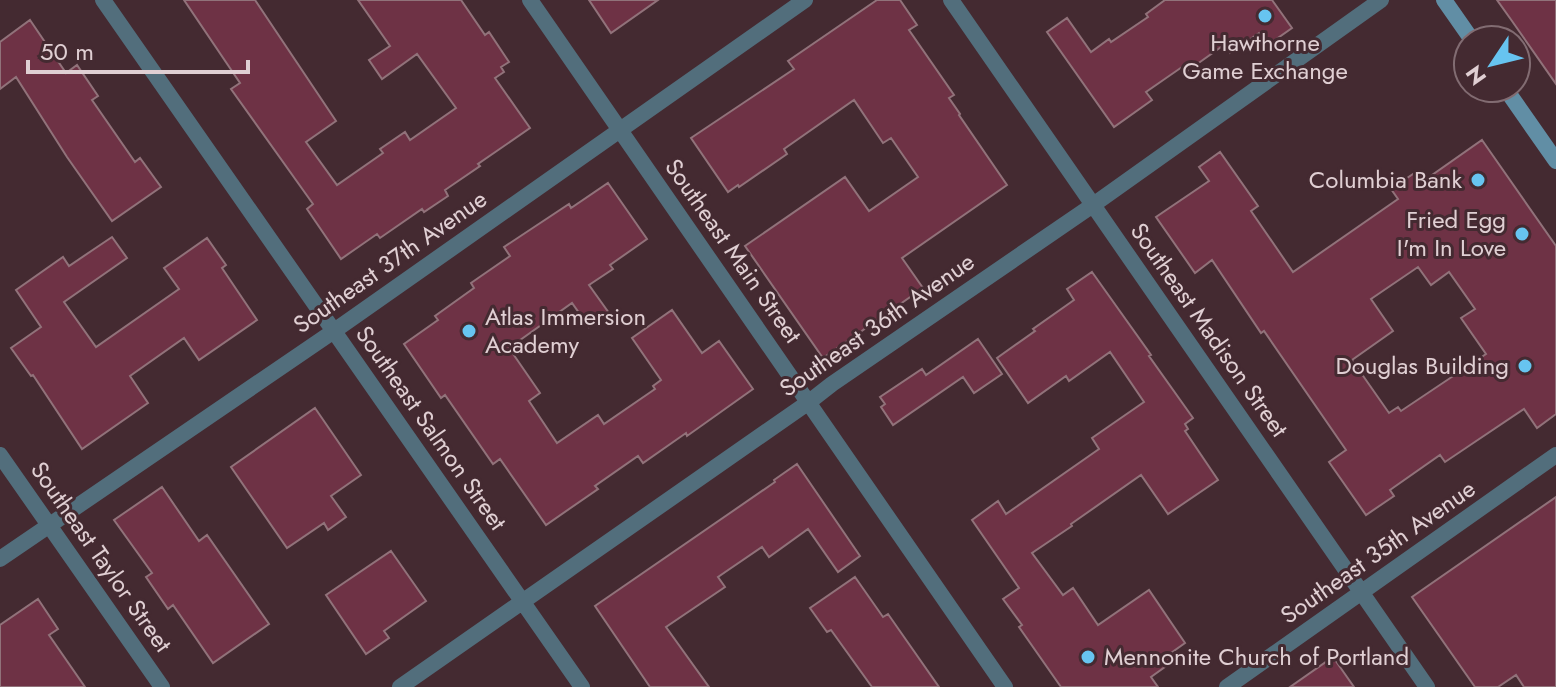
<svg xmlns="http://www.w3.org/2000/svg" width="1556" height="687" viewBox="0 0 1556 687" font-family="Jost,sans-serif">
  <style>
    .building { fill: #6e3245; stroke: #91727a; stroke-width: 2; fill-rule: evenodd }
    .lines { fill: none; stroke-linecap: round; stroke-linejoin: round }
    .minor { stroke: #526e7c; stroke-width: 16 }
    .secondary { stroke: #618ea5; stroke-width: 16 }
    .poi-dot { fill: #67c4f0; stroke: #442a31; stroke-width: 3 }
    .labels { text-anchor: middle; stroke-width: 6; stroke-linejoin: round; paint-order: stroke }
    .poi-label { font-size: 24px; fill: #e0cfd3; stroke: #442a31; text-anchor: end }
    .street-label { font-size: 24px; fill: #e0cfd3; stroke: #442a31 }
  </style>
  <rect width="100%" height="100%" fill="#442a31"/>
  <path class="building" d="M184,0H255L336,121L306,142L337,185L383,153L380,149L405,132L410,140L456,108L417,54L382,79L369,60L390,46L358,0H461L485,35L489,32L509,62L501,67L504,72L495,78L530,128L478,164L480,166L445,190L448,196L424,212L422,209L380,238L377,234L341,259L307,209L313,204L231,89L240,83Z
    M589,0H658L611,33Z
    M877,0H900L917,25L909,30L954,95L949,98L960,114L959,115L1007,185L902,258L923,288L823,358L745,246L845,177L869,211L918,177L891,138L883,143L854,100L784,149L787,154L739,187L738,185L728,192L691,138L794,69L788,61Z
    M1165,0H1272L1292,28L1268,45L1259,33L1230,53L1224,45L1186,72L1182,67L1146,92L1152,100L1114,127L1047,32L1067,18L1091,52L1109,39L1111,42L1148,17L1146,14Z
    M1497,0H1556V84L1512,21Z
    M30,20L66,73L77,65L98,96L92,100L135,162L140,158L161,187L112,221L67,157L16,77L0,89V42Z
    M1482,140L1556,246V414L1537,428L1524,409L1445,462L1440,455L1390,490L1394,496L1366,515L1329,462L1346,450L1264,331L1261,333L1212,260L1195,273L1156,217L1209,181L1199,167L1220,152L1258,206L1251,211L1293,272L1398,199L1391,189L1416,172L1422,182ZM1418,267L1431,285L1449,272L1475,309L1461,318L1486,354L1401,411L1398,407L1389,413L1352,360L1393,331L1371,299Z
    M608,183L647,239L610,265L613,269L589,285L609,313L589,327L572,303L509,348L540,393L529,401L557,443L598,415L604,424L655,389L653,386L661,380L632,338L672,310L702,353L719,341L753,389L687,436L686,433L643,463L638,456L595,486L598,489L546,525L500,459L493,464L445,395L441,398L404,344L438,320L435,316L474,288L471,283L510,256L504,247L569,204L571,208Z
    M112,237L127,258L64,302L96,347L179,289L164,268L207,238L226,265L222,268L257,320L199,360L184,338L130,376L148,403L82,449L33,375L31,376L11,348L41,327L16,290L63,257L69,266Z
    M1092,272L1151,355L1149,356L1193,418L1185,424L1188,429L1185,431L1218,480L1168,514L1141,475L1071,524L1072,526L1032,553L1063,595L1073,588L1098,625L1149,590L1185,643L1171,653L1176,659L1151,677L1158,687H1061L1019,627L1022,625L1003,599L1019,588L972,520L998,501L1006,514L1099,449L1092,438L1144,402L1110,352L1069,381L1066,376L1028,403L997,358L1035,331L1033,329L1074,300L1067,289Z
    M978,339L1002,374L974,393L963,377L893,425L881,407L885,404L880,397L922,369L926,375Z
    M315,408L361,475L331,496L346,517L328,530L324,523L287,548L231,467Z
    M797,464L860,556L838,572L808,529L769,557L762,547L718,577L725,587L666,627L709,687H650L595,606L775,482L774,480Z
    M162,487L199,541L207,535L269,624L213,663L173,605L168,609L146,577L152,573L114,520Z
    M1556,497V687H1524L1516,675L1498,687H1475L1412,597Z
    M391,551L426,601L384,631L389,638L366,654L326,595Z
    M855,577L883,617L888,614L939,687H872L831,630L827,632L810,608Z
    M38,599L58,629L49,635L85,687H0V625Z
    M1333,657L1354,687H1290Z"/>
  <g class="lines">
    <path class="minor" d="M103,0L582,687
      M530,0L1005,687
      M951,0L1427,687
      M0,455L162,687
      M0,559L334,331L805,0
      M400,687L809,402L832,384L1093,205L1381,0
      M1227,687L1556,455"/>
    <path class="secondary" d="M1444,0L1472,40
      M1505,88L1556,161"/>
  </g>
  <g class="poi-dot">
    <circle cx="1265" cy="16" r="8"/>
    <circle cx="1478" cy="180" r="8"/>
    <circle cx="1522" cy="234" r="8"/>
    <circle cx="469" cy="331" r="8"/>
    <circle cx="1525" cy="366" r="8"/>
    <circle cx="1088" cy="657" r="8"/>
  </g>
  <g class="labels">
    <g class="poi-label">
      <text x="1265" y="51" text-anchor="middle">Hawthorne<tspan x="1265" dy="28">Game Exchange</tspan></text>
      <text x="1462" y="188">Columbia Bank</text>
      <text x="1506" y="228">Fried Egg<tspan x="1506" dy="28">I'm In Love</tspan></text>
      <text x="485" y="325" text-anchor="start">Atlas Immersion<tspan x="485" dy="28">Academy</tspan></text>
      <text x="1509" y="374">Douglas Building</text>
      <text x="1104" y="665" text-anchor="start">Mennonite Church of Portland</text>
    </g>
    <g class="street-label">
      <text transform="translate(733 251) rotate(55)" y="8">Southeast Main Street</text>
      <text transform="translate(390 262) rotate(-35)" y="8">Southeast 37th Avenue</text>
      <text transform="translate(877 325) rotate(-35)" y="8">Southeast 36th Avenue</text>
      <text transform="translate(1209 330) rotate(55)" y="8">Southeast Madison Street</text>
      <text transform="translate(431 428) rotate(55)" y="8">Southeast Salmon Street</text>
      <text transform="translate(1378 552) rotate(-35)" y="8">Southeast 35th Avenue</text>
      <text transform="translate(101 557) rotate(55)" y="8">Southeast Taylor Street</text>
    </g>
  </g>
  <g transform="translate(1492 64) rotate(235)"><circle r="38" fill="#442a31" stroke="#826c72" stroke-width="2"/>
  <path d="M0-6L14 30L0 20L-14 30Z" fill="#67c4f0"/>
  <text y="-12" font-size="22" font-weight="bold" text-anchor="middle" fill="#e0cfd3">N</text>
  </g>
  <path d="M28 60v12h220v-12" fill="none" stroke="#e0cfd3" stroke-width="4"/>
  <text x="40" y="60" font-size="24" fill="#e0cfd3" stroke="#442a31" stroke-width="6" paint-order="stroke">50 m</text>
</svg>
